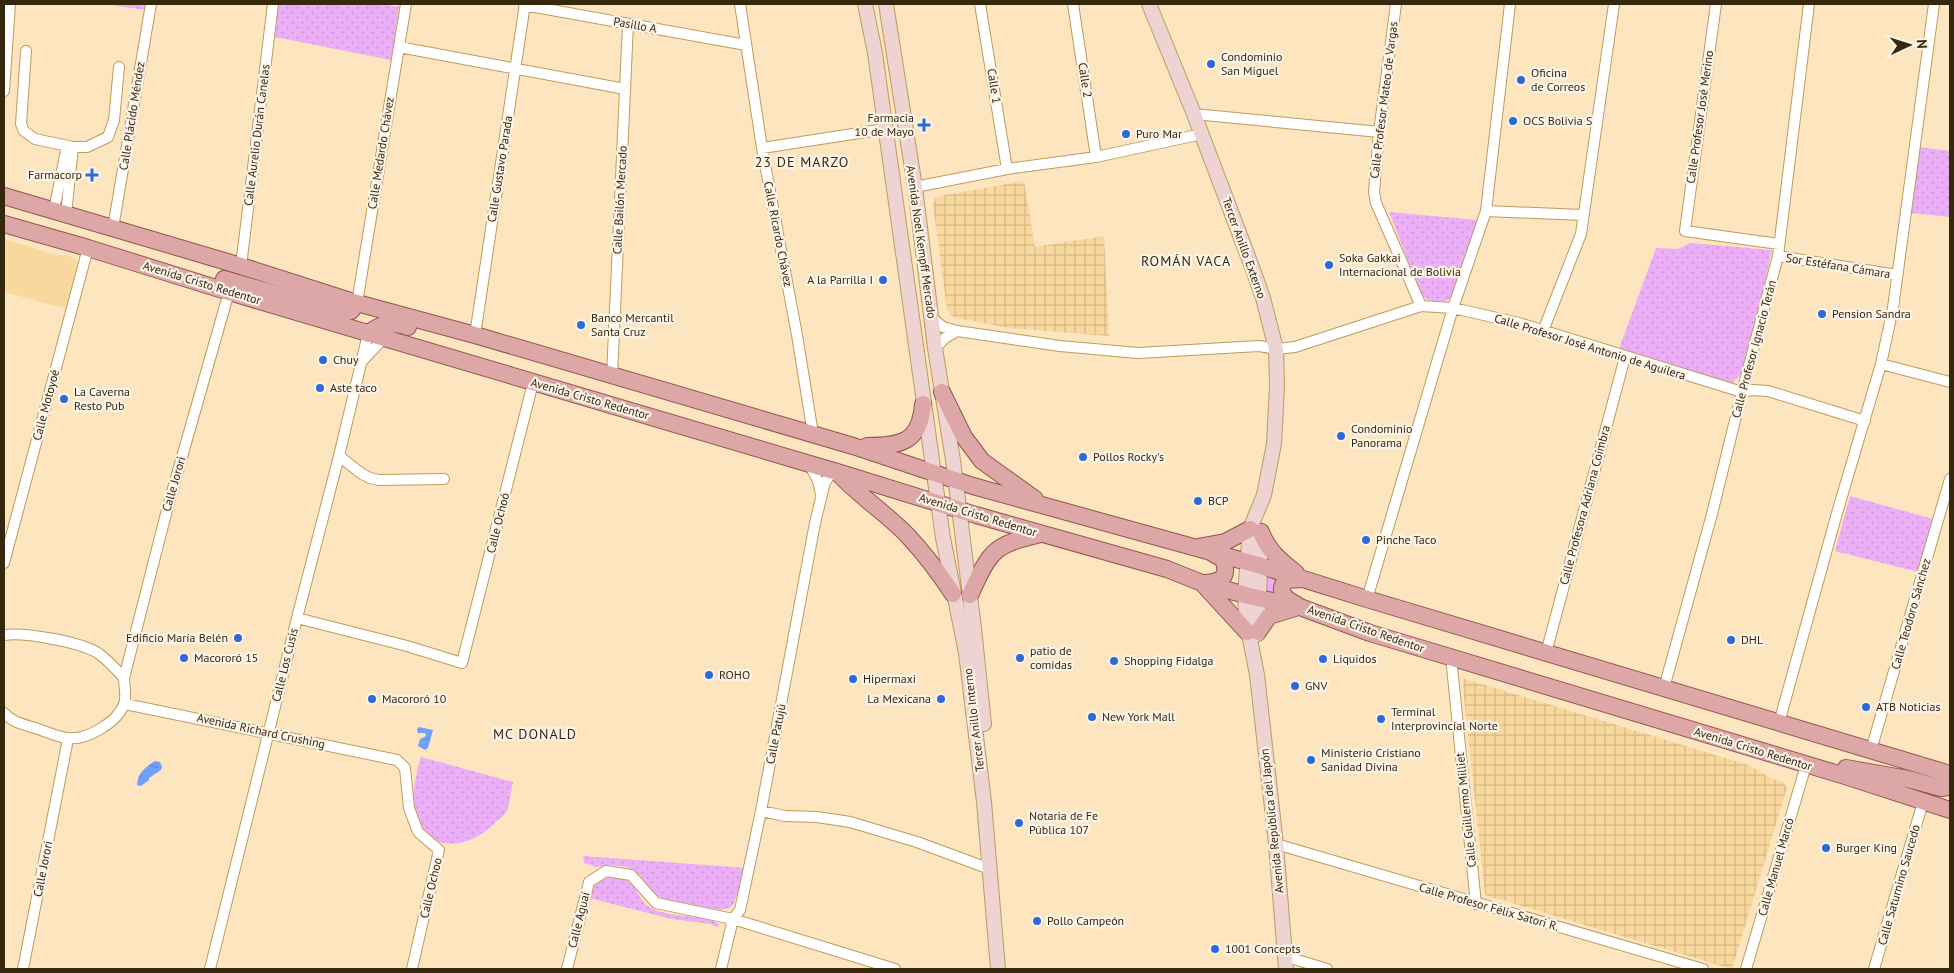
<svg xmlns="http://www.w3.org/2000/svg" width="1954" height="973" viewBox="0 0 1954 973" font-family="'PT Sans',sans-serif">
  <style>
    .built { fill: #f9d89e }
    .industrial { fill: url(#industrial-grid) }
    .grass { fill: #ebaef7 }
    .park { fill: url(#park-dots) }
    .water { fill: url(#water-ripples) }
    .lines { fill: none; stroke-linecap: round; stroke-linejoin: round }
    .street-casing { stroke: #bf9b5b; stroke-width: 12 }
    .secondary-casing { stroke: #bf9b5b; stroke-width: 16 }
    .primary-casing { stroke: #94544b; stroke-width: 18 }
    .street { stroke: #fff; stroke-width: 10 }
    .secondary { stroke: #eed3d3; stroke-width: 14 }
    .primary { stroke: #dda7a7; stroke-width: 16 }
    .poi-dot { fill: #2c6ad8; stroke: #fcf4e8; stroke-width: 2 }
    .labels { text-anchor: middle; stroke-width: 4.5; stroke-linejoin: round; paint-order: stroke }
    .street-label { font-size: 12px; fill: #36280d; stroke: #fcf4e8 }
    .poi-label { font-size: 12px; fill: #36280d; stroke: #fcf4e8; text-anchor: start }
    .neighbourhood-label { font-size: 14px; letter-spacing: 1px; fill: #36280d; stroke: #fcf4e8 }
  </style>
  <defs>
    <pattern id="industrial-grid" width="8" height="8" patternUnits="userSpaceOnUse" patternTransform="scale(1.25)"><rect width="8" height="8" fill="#f9d89e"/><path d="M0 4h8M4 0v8" fill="none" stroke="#d6b987"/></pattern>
    <pattern id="park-dots" width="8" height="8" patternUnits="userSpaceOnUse" patternTransform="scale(1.25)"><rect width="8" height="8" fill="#ebaef7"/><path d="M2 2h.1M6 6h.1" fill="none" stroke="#ca96d3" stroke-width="1.8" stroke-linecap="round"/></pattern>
    <pattern id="water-ripples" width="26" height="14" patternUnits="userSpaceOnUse" patternTransform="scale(1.25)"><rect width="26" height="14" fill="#6ea3fd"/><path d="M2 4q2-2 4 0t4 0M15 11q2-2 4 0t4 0" fill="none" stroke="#5b85cb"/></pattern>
  </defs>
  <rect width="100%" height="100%" fill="#fce5bf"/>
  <path class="built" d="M4,239L56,255H67L75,259L79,265L67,309L4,292Z"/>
  <path class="industrial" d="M1024,181L1035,247L1104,236L1109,336L1009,328L952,317L947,310L933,204L935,199L939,196Z
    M1462,678L1748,765L1769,777L1783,782L1787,788L1732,969L1485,895Z"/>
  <path class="grass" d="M1264,573L1279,576L1276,594L1263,590Z"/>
  <path class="park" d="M104,4H147L146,10Z
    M278,4H381L399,7L391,60L275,37Z
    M1919,147L1950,151V217L1910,213Z
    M1389,212L1477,220L1454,297C1442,304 1430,304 1421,294Z
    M1690,243L1772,250L1753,337L1742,373L1729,386L1619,349L1656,248L1678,249Z
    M1850,496L1933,519L1918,572L1835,551Z
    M421,757L513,782C511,791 510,804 506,812C504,816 498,820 495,823C475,843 440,856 422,826C419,820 414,812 413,804C412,791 417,775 419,762Z
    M583,856L746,868L734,903L731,907L721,910L666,901L653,893L640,875L628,867L612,865L596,867L584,863Z
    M610,877C643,879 632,898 651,908C671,919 703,913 719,924L717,927L711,924L672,919L589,898L596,882Z"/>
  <path class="water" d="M419,727L433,730L428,748L425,750L418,746L420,739L426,736L425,733H418L417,729Z
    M155,761L160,762L162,767L161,770L149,778V780L141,786L137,785C138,772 145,768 155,761Z"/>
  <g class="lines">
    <g class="street-casing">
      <path id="street" d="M740,4L762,148L797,335L813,434
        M980,4L1007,169
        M1073,4L1096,157
        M1396,4L1379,132L1374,192L1376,203L1421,306
        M1716,4L1685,231L1779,244
        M524,5L746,45
        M399,47L625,89
        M26,51L21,124L24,131L35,139L73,147H87L108,137L114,120L119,67
        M4,91L10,4
        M1194,114L1379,132
        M762,148L885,129
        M915,187L1007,169L1096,157L1202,134
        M54,210L67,146
        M1486,211L1583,215
        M66,214L73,147
        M113,228L151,4
        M1778,256L1897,275
        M241,266L273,4
        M357,303L406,4
        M932,318L943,327L957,331L1060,346L1138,353L1259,346L1276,349L1295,347L1421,306L1453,308L1519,323L1742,392L1752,390L1768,391L1865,421
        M1543,331L1581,234L1614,4
        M475,335L525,4
        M935,348L945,338L957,331
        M362,361L384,338
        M1881,364L1950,382
        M612,376L628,24
        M339,456L362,474L370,478L379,480L444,479
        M809,464L818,481L821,494
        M4,563L88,248
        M1367,599L1453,308L1486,211L1510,4
        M297,618L407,646L462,663L533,383
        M4,635C25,632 80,642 98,653C108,660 116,669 124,678C124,685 127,697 124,704C118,722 86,741 67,738C58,737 47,732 38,729C26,725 13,723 4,713
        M1546,653L1625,357
        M1451,657L1476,904
        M124,678L168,506L229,292
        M1664,688L1712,514L1742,392L1778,256L1809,4
        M125,704L397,760L405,768L409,808L418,832L439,850L412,969
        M1779,723L1837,513L1881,364L1893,308L1934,4
        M1871,750L1950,479
        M761,811L785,816L817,817L850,822L917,842L990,869
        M1276,844L1703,969
        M1284,956L1327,969
        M23,969L68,739
        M210,969L297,618L339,456L368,334
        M567,969L589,882L606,871L631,875L656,903L733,919L895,969
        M721,969L733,919L740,910L761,811L815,523L825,482L833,471
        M1746,969L1806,765
        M1874,969L1923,802"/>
    </g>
    <g class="secondary-casing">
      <path id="secondary" d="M865,4L875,53L943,538L966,653L984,802L998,969
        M886,4L915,187L935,348L953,460L974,628L984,724
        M1149,4L1194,114L1252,267L1263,298L1276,349L1277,386L1274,444L1264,495L1250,529L1245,595L1247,632L1250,639L1257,675L1276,844L1286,969
        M1258,634L1261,531"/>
    </g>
    <g class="primary-casing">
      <path id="primary" d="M4,196L241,266L357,303L475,335L853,446L973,486L1258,565L1367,599L1950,774
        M4,224L88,248L229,292L837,472L976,515L1167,569L1202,583L1249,596L1300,607L1370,633L1845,776L1950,810
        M224,279L338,312L351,311L357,303
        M368,334C381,322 392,322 408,327
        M942,392L964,437L982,461L1035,499
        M867,446C902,446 920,442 923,404
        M838,473C859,496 886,513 908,536C925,554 939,573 953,594
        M1261,532C1268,551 1281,561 1296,573
        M1198,547L1225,542L1250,529
        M1202,583L1247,632
        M1206,583C1223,581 1229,577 1223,559L1212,553
        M970,595C977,581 984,561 996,551C1008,541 1026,538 1040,534
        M1297,605C1286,599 1276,593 1286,580L1302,579
        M1258,632L1269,616L1295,608
        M1846,768L1908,779L1941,788L1948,787L1949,779L1945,775L1937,771"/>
    </g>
    <use href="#street" class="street"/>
    <use href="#secondary" class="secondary"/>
    <use href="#primary" class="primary"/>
  </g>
  <g class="poi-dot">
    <circle cx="1211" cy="64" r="5"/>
    <circle cx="1521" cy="80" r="5"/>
    <circle cx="1513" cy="121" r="5"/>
    <path d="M921.5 117.5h5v5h5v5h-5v5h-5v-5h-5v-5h5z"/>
    <circle cx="1126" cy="134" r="5"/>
    <path d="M89.5 167.5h5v5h5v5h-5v5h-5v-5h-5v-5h5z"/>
    <circle cx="1329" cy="265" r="5"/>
    <circle cx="883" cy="280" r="5"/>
    <circle cx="1822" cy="314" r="5"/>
    <circle cx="581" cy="325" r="5"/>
    <circle cx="323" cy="360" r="5"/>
    <circle cx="320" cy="388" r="5"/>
    <circle cx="64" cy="399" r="5"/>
    <circle cx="1341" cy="436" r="5"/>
    <circle cx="1083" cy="457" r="5"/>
    <circle cx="1198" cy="501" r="5"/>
    <circle cx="1366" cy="540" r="5"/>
    <circle cx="238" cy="638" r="5"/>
    <circle cx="1731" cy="640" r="5"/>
    <circle cx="184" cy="658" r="5"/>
    <circle cx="1020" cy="658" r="5"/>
    <circle cx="1323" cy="659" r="5"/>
    <circle cx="1114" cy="661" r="5"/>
    <circle cx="709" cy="675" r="5"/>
    <circle cx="853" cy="679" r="5"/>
    <circle cx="1295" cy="686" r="5"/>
    <circle cx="372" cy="699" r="5"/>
    <circle cx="941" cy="699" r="5"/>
    <circle cx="1866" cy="707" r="5"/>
    <circle cx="1092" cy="717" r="5"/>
    <circle cx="1381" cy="719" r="5"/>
    <circle cx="1311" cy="760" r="5"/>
    <circle cx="1019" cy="823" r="5"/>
    <circle cx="1826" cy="848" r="5"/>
    <circle cx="1037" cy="921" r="5"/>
    <circle cx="1215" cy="949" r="5"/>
  </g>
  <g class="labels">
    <g class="street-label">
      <text transform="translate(635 25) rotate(10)" y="4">Pasillo A</text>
      <text transform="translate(1085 80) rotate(81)" y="4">Calle 2</text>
      <text transform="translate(994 86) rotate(81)" y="4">Calle 1</text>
      <text transform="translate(1384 100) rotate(-83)" y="4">Calle Profesor Mateo de Vargas</text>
      <text transform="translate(132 116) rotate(-81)" y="4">Calle Plácido Méndez</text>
      <text transform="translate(1700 117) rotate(-82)" y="4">Calle Profesor José Merino</text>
      <text transform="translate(257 135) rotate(-83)" y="4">Calle Aurelio Durán Canelas</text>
      <text transform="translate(381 153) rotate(-81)" y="4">Calle Medardo Chávez</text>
      <text transform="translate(500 169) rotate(-81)" y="4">Calle Gustavo Parada</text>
      <text transform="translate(620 200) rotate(-87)" y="4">Calle Bailón Mercado</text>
      <text transform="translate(778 234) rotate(79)" y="4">Calle Ricardo Chávez</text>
      <text transform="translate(921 242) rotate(82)" y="4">Avenida Noel Kempff Mercado</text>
      <text transform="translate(1244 248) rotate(70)" y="4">Tercer Anillo Externo</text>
      <text transform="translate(1838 266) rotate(9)" y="4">Sor Estéfana Cámara</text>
      <text transform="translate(202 283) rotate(17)" y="4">Avenida Cristo Redentor</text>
      <text transform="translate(1590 347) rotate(17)" y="4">Calle Profesor José Antonio de Aguilera</text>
      <text transform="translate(1754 349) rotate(-75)" y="4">Calle Profesor Ignacio Terán</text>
      <text transform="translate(590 399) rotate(16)" y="4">Avenida Cristo Redentor</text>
      <text transform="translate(46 405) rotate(-75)" y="4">Calle Motoyoé</text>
      <text transform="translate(174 484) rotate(-74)" y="4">Calle Jorori</text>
      <text transform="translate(1585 505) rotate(-75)" y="4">Calle Profesora Adriana Coímbra</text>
      <text transform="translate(978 515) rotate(17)" y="4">Avenida Cristo Redentor</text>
      <text transform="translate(498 523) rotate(-76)" y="4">Calle Ochoó</text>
      <text transform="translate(1911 614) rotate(-74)" y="4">Calle Teodoro Sánchez</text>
      <text transform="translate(1366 629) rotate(19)" y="4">Avenida Cristo Redentor</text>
      <text transform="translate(285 665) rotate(-76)" y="4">Calle Los Cusis</text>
      <text transform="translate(974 720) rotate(-97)" y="4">Tercer Anillo Interno</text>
      <text transform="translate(261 731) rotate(12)" y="4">Avenida Richard Crushing</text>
      <text transform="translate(776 734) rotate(-79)" y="4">Calle Patujú</text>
      <text transform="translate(1753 749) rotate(17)" y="4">Avenida Cristo Redentor</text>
      <text transform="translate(1466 810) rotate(-96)" y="4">Calle Guillermo Milliet</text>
      <text transform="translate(1272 821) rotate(-96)" y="4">Avenida República del Japón</text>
      <text transform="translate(1776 867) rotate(-74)" y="4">Calle Manuel Marcó</text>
      <text transform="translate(43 869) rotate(-79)" y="4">Calle Jorori</text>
      <text transform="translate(1899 885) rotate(-74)" y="4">Calle Saturnino Saucedo</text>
      <text transform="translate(431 888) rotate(-77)" y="4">Calle Ochoo</text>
      <text transform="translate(1489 907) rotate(16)" y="4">Calle Profesor Félix Satori R.</text>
      <text transform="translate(579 920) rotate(-76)" y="4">Calle Aguaí</text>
    </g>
    <g class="poi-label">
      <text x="1221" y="61">Condominio<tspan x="1221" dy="14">San Miguel</tspan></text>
      <text x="1531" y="77">Oficina<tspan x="1531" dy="14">de Correos</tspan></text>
      <text x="914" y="122" text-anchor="end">Farmacia<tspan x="914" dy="14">10 de Mayo</tspan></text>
      <text x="1523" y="125">OCS Bolivia S</text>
      <text x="1136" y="138">Puro Mar</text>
      <text x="82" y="179" text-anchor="end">Farmacorp</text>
      <text x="1339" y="262">Soka Gakkai<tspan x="1339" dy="14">Internacional de Bolivia</tspan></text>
      <text x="873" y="284" text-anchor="end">A la Parrilla I</text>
      <text x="1832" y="318">Pension Sandra</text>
      <text x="591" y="322">Banco Mercantil<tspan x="591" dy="14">Santa Cruz</tspan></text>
      <text x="333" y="364">Chuy</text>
      <text x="330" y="392">Aste taco</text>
      <text x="74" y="396">La Caverna<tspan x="74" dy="14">Resto Pub</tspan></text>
      <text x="1351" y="433">Condominio<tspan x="1351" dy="14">Panorama</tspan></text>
      <text x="1093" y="461">Pollos Rocky's</text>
      <text x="1208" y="505">BCP</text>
      <text x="1376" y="544">Pinche Taco</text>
      <text x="228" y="642" text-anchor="end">Edificio María Belén</text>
      <text x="1741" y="644">DHL</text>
      <text x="1030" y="655">patio de<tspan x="1030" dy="14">comidas</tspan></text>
      <text x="194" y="662">Macororó 15</text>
      <text x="1333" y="663">Liquidos</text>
      <text x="1124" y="665">Shopping Fidalga</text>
      <text x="719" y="679">ROHO</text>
      <text x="863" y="683">Hipermaxi</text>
      <text x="1305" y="690">GNV</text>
      <text x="382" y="703">Macororó 10</text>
      <text x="931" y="703" text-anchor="end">La Mexicana</text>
      <text x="1876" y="711">ATB Noticias</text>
      <text x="1391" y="716">Terminal<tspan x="1391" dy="14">Interprovincial Norte</tspan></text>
      <text x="1102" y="721">New York Mall</text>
      <text x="1321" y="757">Ministerio Cristiano<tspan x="1321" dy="14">Sanidad Divina</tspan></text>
      <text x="1029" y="820">Notaria de Fe<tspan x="1029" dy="14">Pública 107</tspan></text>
      <text x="1836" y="852">Burger King</text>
      <text x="1047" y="925">Pollo Campeón</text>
      <text x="1225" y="953">1001 Concepts</text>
    </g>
    <g class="neighbourhood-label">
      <text x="802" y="167">23 DE MARZO</text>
      <text x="1186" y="266">ROMÁN VACA</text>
      <text x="535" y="739">MC DONALD</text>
    </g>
  </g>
  <rect width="1954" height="973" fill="none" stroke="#36280d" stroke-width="10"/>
  <g transform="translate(1909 45) rotate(86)" stroke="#fcf4e8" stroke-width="4" paint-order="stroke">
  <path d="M0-4L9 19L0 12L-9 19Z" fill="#36280d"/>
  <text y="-8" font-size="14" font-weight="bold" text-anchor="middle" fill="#36280d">N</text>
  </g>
</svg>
